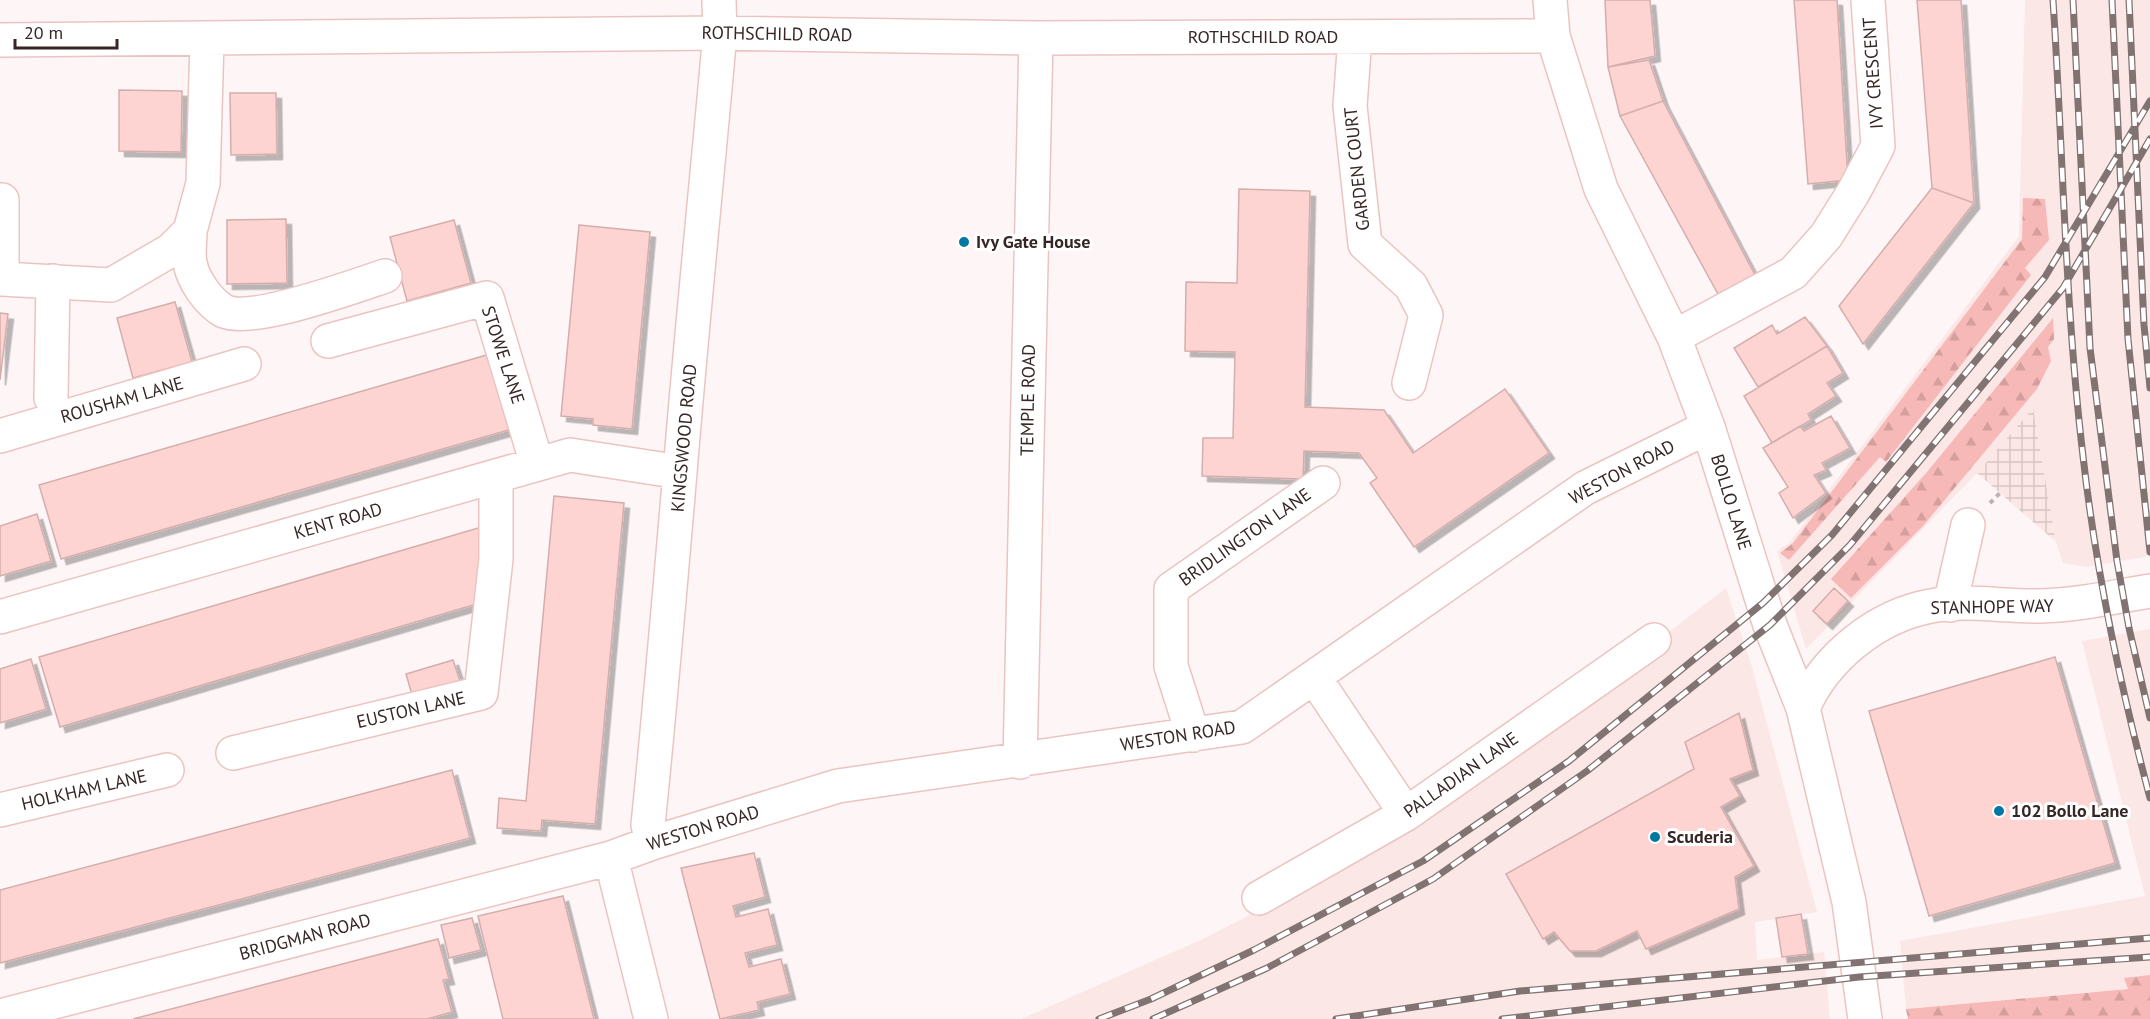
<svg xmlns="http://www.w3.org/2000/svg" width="2150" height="1019" viewBox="0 0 2150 1019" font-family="'PT Sans',sans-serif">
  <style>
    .built { fill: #fbe7e6 }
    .industrial { fill: url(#industrial-grid) }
    .forest { fill: url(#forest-firs) }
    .building { fill: #fed4d2; stroke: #d4aeac; stroke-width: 1.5; filter: url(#shadow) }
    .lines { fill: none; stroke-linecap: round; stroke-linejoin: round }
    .minor-casing { stroke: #ebc4c2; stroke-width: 36 }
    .path { stroke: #bcb2b1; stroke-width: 4; stroke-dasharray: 4.5 4.5; stroke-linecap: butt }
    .minor { stroke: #fff; stroke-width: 33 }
    .rail-casing { stroke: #807372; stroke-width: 7 }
    .rail { stroke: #fff; stroke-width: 4.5; stroke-dasharray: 14; stroke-linecap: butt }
    .poi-dot { fill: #0178a1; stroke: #fff; stroke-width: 2 }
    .labels { text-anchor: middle; stroke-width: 6; stroke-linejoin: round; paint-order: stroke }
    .street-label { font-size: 18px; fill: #362726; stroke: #fff }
    .poi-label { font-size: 18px; font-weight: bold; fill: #362726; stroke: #fff; text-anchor: start }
  </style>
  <defs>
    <pattern id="industrial-grid" width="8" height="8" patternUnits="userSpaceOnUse" patternTransform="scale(1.5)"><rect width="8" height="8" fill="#fbe7e6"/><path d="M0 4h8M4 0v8" fill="none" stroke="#d8c6c5"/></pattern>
    <pattern id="forest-firs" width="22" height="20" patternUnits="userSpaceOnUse" patternTransform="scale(1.5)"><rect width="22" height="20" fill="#f7b9b7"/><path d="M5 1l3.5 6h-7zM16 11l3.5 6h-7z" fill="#d49f9d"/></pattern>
    <filter id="shadow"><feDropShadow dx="5.5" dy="5.5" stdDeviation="0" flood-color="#0004"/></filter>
  </defs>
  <rect width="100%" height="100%" fill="#fef6f6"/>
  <path class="built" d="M2025,0H2150V556L2087,567L2063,563L2056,542L2033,409L1977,473L1806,649L1777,551L1790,542L2019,236Z
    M1726,588L1752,667L1817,912L1755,922L1757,960L1824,952L1830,1019H1021L1203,939L1411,831Z
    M2150,629V987L1906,1009L1900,941L2145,896L2082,641Z"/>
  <path class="industrial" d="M2033,408L2056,542L1977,473Z"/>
  <path class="forest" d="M2023,198L2045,199L2049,240L2025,268L2031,275L1886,462L1880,457L1789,560L1780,553L1793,543L2022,239Z
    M2053,318L2054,339L2048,347L2051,361L2037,389L1923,526L1851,598L1831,579L1927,472Z
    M2150,975V1019H1908L1906,1009L2128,989L2124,978Z"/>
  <path class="building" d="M1605,0H1650L1655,56L1608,67Z
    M1794,0H1837L1848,180L1808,184Z
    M1917,0H1961L1974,203L1932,188Z
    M1649,60L1663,101L1620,116L1608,67Z
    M119,90L182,91L181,152L119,151Z
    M230,93H276L277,154L231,155Z
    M1663,101L1755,275L1718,294L1620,116Z
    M1932,188L1974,203L1863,344L1839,306Z
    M1239,189L1310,191L1305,407L1384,410L1413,453L1505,389L1549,453L1414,547L1370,483L1377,478L1359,453L1304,451L1303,479L1202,476L1203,438H1233L1235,352L1185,351L1186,282L1237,283Z
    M286,219L287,283L227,284V220Z
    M454,220L471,283L407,301L390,237Z
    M579,225L650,232L632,429L593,425V419L561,416Z
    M175,302L192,362L133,378L117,318Z
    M0,313L8,314L0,380Z
    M1805,317L1827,346L1758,387L1734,348L1772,325L1777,334Z
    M1827,346L1843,373L1827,383L1836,396L1808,414L1811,420L1772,443L1744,396Z
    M490,354L512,429L61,559L39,485Z
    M1831,416L1850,448L1822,463L1826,470L1814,475L1826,493L1793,518L1779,493L1788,487L1763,448L1800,426L1804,431Z
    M554,496L624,503L595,824L542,820L541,831L497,828L499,798L526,801Z
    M37,514L51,561L0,576V526Z
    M485,526L480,603L60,727L39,657Z
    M1834,588L1848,601L1827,624L1813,611Z
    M2055,657L2115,863L1929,916L1869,711Z
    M31,659L46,709L0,723V669Z
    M453,660L461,684L413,698L406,674Z
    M1739,713L1753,770L1730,779L1740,796L1721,807L1754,866L1735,877L1739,909L1646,949L1637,931L1596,951H1570L1554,932L1543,939L1506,874L1694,769L1685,742Z
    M452,770L470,838L0,963V890Z
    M754,853L765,897L733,906L736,917L768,909L777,945L745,953L749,967L781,959L790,994L757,1002L759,1010L720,1019L681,868Z
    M563,896L594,1019H503L478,916Z
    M1801,914L1808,954L1782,957L1776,918Z
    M472,918L481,950L449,958L441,925Z
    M438,939L449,979L443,980L452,1012L427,1019H133Z"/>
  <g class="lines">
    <g class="minor-casing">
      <path id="minor" d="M1550,0L1553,36L1601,189L1674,337L1708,427L1770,625L1803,708L1849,902L1865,1019
        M1355,37L1350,106L1365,244L1411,286L1426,315L1409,383
        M0,40L720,33L1036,38L1553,36
        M2,200V279L111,285L171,250L190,231L203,183L207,39
        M190,231C190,241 188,254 190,263C193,280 209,303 224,311C251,324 355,286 385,276
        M1674,337L1793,273L1826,236L1853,193L1878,146L1868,0
        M328,341L487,298L537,464
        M51,398L53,281
        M0,436L244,364
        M1950,605L1968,525
        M0,617L570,455L680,472
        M1314,677L1406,814
        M1803,708C1825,658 1876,616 1931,606C1966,599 2005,607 2041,606C2078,605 2114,597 2150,591
        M1193,735L1171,666V589L1323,483
        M233,753L481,693L496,559V476
        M1020,762L1036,38
        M0,810L167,770
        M652,843L648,825C660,707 670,590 680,472C692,325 707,179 720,33L719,0
        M611,858L651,1019
        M1259,898L1406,814L1654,640
        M0,1016L611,858L652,843L838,786L1242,727L1585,488L1708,427"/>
    </g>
    <path class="path" d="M1990,503L2000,493"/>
    <use href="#minor" class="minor"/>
    <g class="rail-casing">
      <path id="rail" d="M2053,0C2063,152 2065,305 2083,456C2096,572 2120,685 2150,798
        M2073,0L2090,348L2117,561L2129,628L2150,718
        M2112,0L2128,339L2150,552
        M2129,0L2144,325L2150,388
        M1099,1019L1151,999L1254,950L1423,861L1569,761L1763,603L1832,535L2045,277L2150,101
        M1153,1019L1267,968L1433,879L1587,771L1770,625L1850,545L2063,288L2150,139
        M1336,1019L1520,991L2150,938
        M1502,1019L1859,977L2150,957"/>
    </g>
    <use href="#rail" class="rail"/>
  </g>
  <g class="poi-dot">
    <circle cx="964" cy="242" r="6"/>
    <circle cx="1999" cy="811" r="6"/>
    <circle cx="1655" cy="837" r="6"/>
  </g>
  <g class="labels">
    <g class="street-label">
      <text transform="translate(777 34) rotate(1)" y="6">ROTHSCHILD ROAD</text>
      <text x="1263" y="43">ROTHSCHILD ROAD</text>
      <text transform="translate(1873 73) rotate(-94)" y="6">IVY CRESCENT</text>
      <text transform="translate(1357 169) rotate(-96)" y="6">GARDEN COURT</text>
      <text transform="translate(503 355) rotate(72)" y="6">STOWE LANE</text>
      <text transform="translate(122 400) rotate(-16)" y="6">ROUSHAM LANE</text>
      <text transform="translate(1028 400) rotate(-89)" y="6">TEMPLE ROAD</text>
      <text transform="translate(684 438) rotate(-85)" y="6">KINGSWOOD ROAD</text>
      <text transform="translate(1622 472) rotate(-28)" y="6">WESTON ROAD</text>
      <text transform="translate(1731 502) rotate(73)" y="6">BOLLO LANE</text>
      <text transform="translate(338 521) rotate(-16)" y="6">KENT ROAD</text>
      <text transform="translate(1245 537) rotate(-35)" y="6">BRIDLINGTON LANE</text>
      <text transform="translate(1992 607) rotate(-1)" y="6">STANHOPE WAY</text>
      <text transform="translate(411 710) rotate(-13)" y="6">EUSTON LANE</text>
      <text transform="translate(1178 736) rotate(-9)" y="6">WESTON ROAD</text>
      <text transform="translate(1461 775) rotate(-35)" y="6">PALLADIAN LANE</text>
      <text transform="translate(84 790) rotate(-13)" y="6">HOLKHAM LANE</text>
      <text transform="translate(703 828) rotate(-17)" y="6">WESTON ROAD</text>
      <text transform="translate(305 937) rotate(-15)" y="6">BRIDGMAN ROAD</text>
    </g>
    <g class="poi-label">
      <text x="976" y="248">Ivy Gate House</text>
      <text x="2011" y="817">102 Bollo Lane</text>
      <text x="1667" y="843">Scuderia</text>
    </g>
  </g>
  <path d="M15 39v9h102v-9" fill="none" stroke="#362726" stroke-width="3"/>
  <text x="24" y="39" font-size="18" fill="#362726" stroke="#ffffff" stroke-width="4.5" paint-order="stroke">20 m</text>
</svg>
